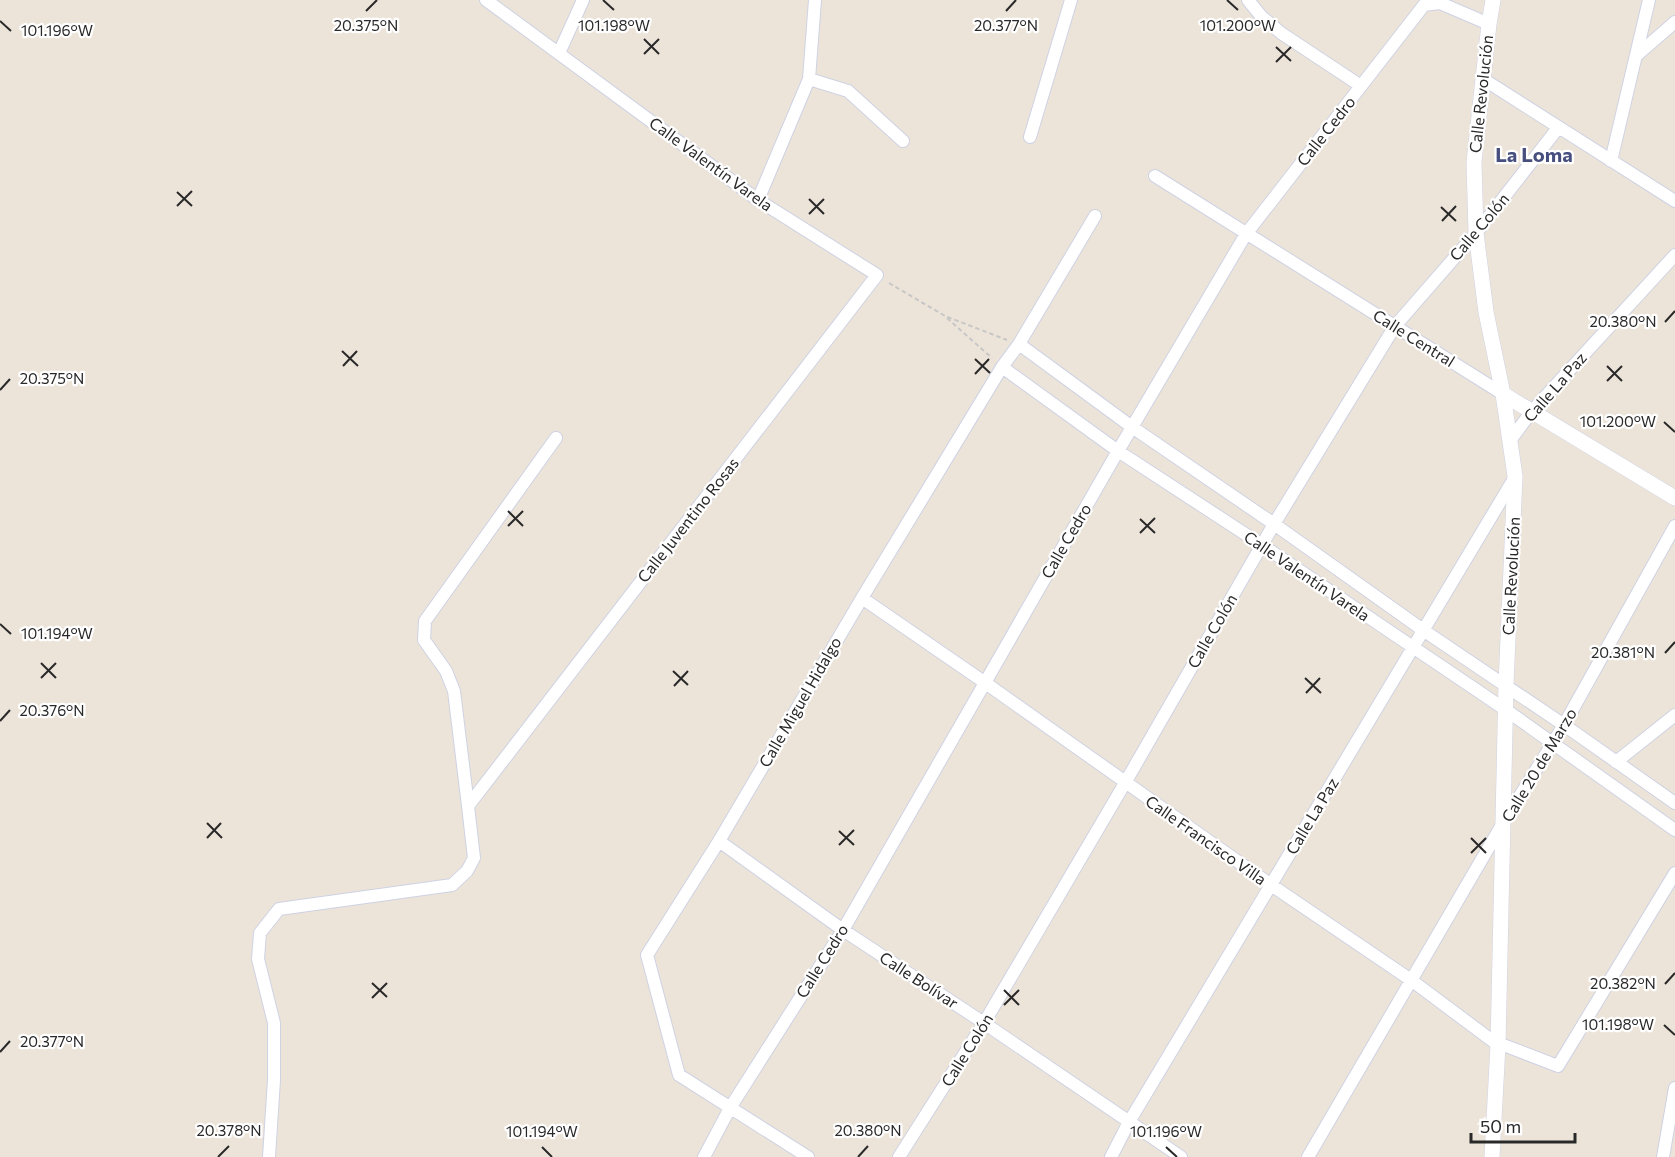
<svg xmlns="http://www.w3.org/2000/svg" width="1675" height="1157" viewBox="0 0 1675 1157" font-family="Commissioner,sans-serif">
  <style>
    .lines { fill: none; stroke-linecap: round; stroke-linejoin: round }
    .minor-casing { stroke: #ced2e3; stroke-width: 14 }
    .tertiary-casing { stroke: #ced2e3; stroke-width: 16 }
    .path { stroke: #c7c7c7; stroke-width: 2; stroke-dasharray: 4.5 3; stroke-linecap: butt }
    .minor { stroke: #fff; stroke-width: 12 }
    .tertiary { stroke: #fff; stroke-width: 15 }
    .ticks { fill: none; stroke: #292929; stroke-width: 2 }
    .labels { text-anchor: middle; stroke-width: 4.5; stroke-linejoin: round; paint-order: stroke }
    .street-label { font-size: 16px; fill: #292929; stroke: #fff }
    .quarter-label { font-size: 20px; font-weight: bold; fill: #464f7d; stroke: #fff }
    .ticks-label { font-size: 15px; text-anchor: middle; fill: #292929; stroke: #fff; stroke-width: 4.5; stroke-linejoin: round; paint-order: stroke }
  </style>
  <rect width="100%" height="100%" fill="#ede4d9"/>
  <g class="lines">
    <g class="minor-casing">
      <path id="minor" d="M1248,0L1261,16L1281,33L1361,86
        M559,53L583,0
        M1637,55L1675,22
        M809,79L848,91L903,141
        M1483,79L1675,201
        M1030,137L1071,0
        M1611,161L1649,0
        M1155,176L1503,394
        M758,200L809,79L815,0
        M1019,344L1132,427L1274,524L1423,630L1564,725L1675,803
        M1002,367L1118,451L1262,545L1506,710L1675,830
        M1509,442L1532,411L1675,255
        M862,598L984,682L1271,885L1411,980L1498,1045L1506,1046L1558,1066L1675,873
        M1616,762L1675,715
        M468,806L454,691L446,671L424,640L425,621L556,438
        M719,841L843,930L984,1023L1181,1157
        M269,1157L274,1080V1023L258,959L260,933L279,909L452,885L467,871L474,858L468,806L877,275L758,200L486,0
        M704,1157L730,1108L843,930L1118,451L1246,234L1424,5L1440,3L1489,24
        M808,1157L679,1075L647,955L719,841L862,598L1002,367L1019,344L1095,216
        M899,1157L984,1023L1125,783L1274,524L1395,326L1476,233L1558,128
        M1111,1157L1129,1122L1515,477
        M1308,1157L1503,823L1564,725L1675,526
        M1663,1157L1675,1088"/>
    </g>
    <g class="tertiary-casing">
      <path id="tertiary" d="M1503,394L1675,498
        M1492,1157L1498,1045L1506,685L1515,476L1503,394L1486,312L1476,233L1474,162L1489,24L1493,0"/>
    </g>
    <path class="path" d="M889,283L945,316L1007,340
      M947,318L992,358"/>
    <use href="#minor" class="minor"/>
    <use href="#tertiary" class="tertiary"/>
  </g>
  <path class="ticks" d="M603,0L614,10M1227,0L1238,10M366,11L377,0M1006,11L1016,0M0,21L11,31M644,39L659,54M1276,47L1291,61M644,54L659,39M1276,62L1291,47M177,192L192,206M809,199L824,214M177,206L192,191M1441,207L1456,221M809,214L824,199M1442,221L1456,206M1665,322L1675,311M342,351L358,366M975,359L990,373M343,366L357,351M1607,366L1622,381M975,374L989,359M1607,381L1622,366M0,390L10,379M1664,422L1675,432M508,511L523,526M1140,519L1155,533M508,526L523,511M1140,533L1155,518M0,624L11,634M1665,653L1675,642M41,663L56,678M673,671L688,685M41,678L56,663M1305,678L1321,693M674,686L688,671M1306,693L1320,678M0,721L10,710M207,823L222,838M839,831L854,845M207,838L221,823M1471,838L1486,853M839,845L854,830M1471,853L1486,838M372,983L387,997M1665,984L1675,973M1004,990L1019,1005M372,998L387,983M1004,1005L1019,990M1664,1025L1675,1035M0,1052L10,1041M542,1147L552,1157M1166,1147L1177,1157M218,1157L229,1146M858,1157L868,1146"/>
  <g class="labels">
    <g class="street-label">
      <text transform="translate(1481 94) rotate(-84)" y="6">Calle Revolución</text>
      <text transform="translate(1326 131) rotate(-52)" y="6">Calle Cedro</text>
      <text transform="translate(711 164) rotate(36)" y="6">Calle Valentín Varela</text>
      <text transform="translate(1479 227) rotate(-50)" y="6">Calle Colón</text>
      <text transform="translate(1414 338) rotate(32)" y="6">Calle Central</text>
      <text transform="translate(1555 387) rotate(-49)" y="6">Calle La Paz</text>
      <text transform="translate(688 520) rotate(-52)" y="6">Calle Juventino Rosas</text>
      <text transform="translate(1066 541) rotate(-60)" y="6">Calle Cedro</text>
      <text transform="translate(1307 576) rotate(34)" y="6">Calle Valentín Varela</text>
      <text transform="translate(1511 576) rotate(-87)" y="6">Calle Revolución</text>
      <text transform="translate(1212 631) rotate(-60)" y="6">Calle Colón</text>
      <text transform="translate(800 702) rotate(-60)" y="6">Calle Miguel Hidalgo</text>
      <text transform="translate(1539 765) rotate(-59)" y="6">Calle 20 de Marzo</text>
      <text transform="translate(1312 816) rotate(-59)" y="6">Calle La Paz</text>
      <text transform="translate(1206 840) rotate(35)" y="6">Calle Francisco Villa</text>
      <text transform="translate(822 961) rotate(-58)" y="6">Calle Cedro</text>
      <text transform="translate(919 980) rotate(33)" y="6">Calle Bolívar</text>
      <text transform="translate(967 1050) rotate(-58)" y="6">Calle Colón</text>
    </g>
    <g class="quarter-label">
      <text x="1534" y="162">La Loma</text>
    </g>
  </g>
  <g class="ticks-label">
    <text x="614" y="31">101.198°W</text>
    <text x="1238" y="31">101.200°W</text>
    <text x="366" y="31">20.375°N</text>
    <text x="1006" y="31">20.377°N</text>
    <text x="57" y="36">101.196°W</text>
    <text x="1623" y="327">20.380°N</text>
    <text x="52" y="384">20.375°N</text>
    <text x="1618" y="427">101.200°W</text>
    <text x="57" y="639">101.194°W</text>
    <text x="1623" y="658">20.381°N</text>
    <text x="52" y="716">20.376°N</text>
    <text x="1623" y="989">20.382°N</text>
    <text x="1618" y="1030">101.198°W</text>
    <text x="52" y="1047">20.377°N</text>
    <text x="229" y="1136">20.378°N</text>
    <text x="868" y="1136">20.380°N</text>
    <text x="542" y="1137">101.194°W</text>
    <text x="1166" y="1137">101.196°W</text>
  </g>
  <path d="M1471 1133v9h104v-9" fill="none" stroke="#292929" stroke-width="3"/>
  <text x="1480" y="1133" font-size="18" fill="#292929" stroke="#ffffff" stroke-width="4.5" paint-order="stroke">50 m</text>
</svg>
